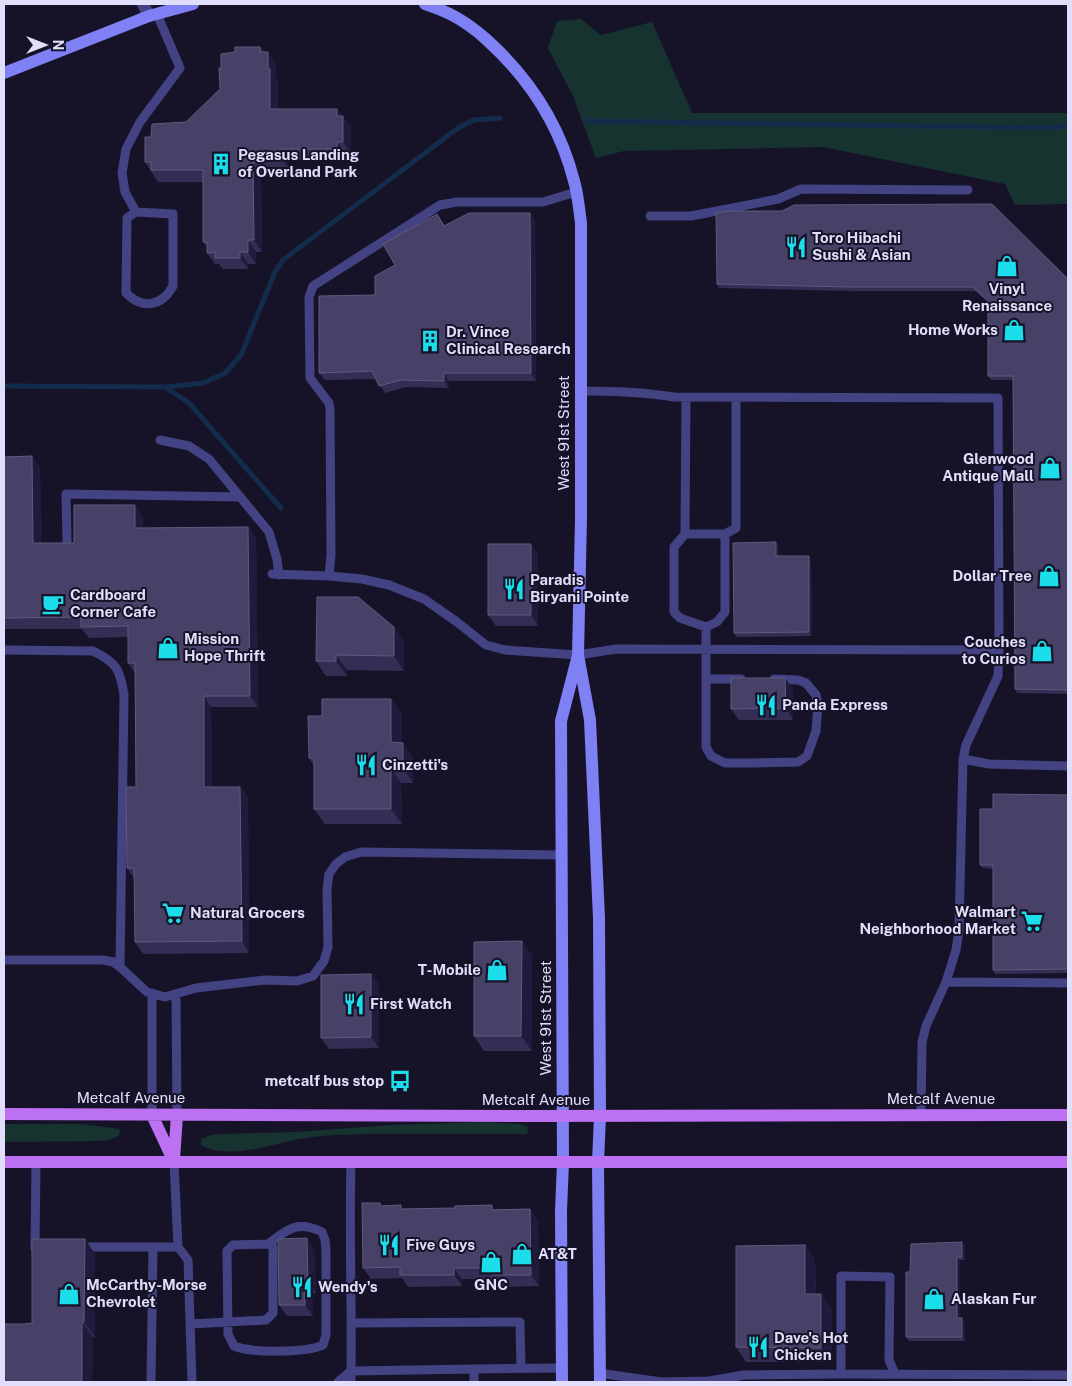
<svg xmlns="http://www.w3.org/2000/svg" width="1072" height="1386" viewBox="0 0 1072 1386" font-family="'Public Sans',sans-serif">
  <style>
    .green { fill: #173330 }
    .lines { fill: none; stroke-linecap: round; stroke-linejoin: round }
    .stream { stroke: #142c4c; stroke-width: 5 }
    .lane { stroke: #434383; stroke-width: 9 }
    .street { stroke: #434383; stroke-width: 12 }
    .secondary { stroke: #7e80f3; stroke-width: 12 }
    .primary { stroke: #bc70f2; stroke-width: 12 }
    .wall { fill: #342e55 }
    .shaded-wall { fill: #201b3c }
    .building { fill: #474167; stroke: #5f5a7e }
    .labels { text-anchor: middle; stroke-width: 4; stroke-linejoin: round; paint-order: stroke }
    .poi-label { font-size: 15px; font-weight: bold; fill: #e1defc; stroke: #161329; text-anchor: start }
    .street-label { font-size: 15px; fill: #e1defc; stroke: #161329 }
  </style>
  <rect width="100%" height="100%" fill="#161329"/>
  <path class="green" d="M581,19L601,35L652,22L692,113H1068V204L1015,205L1005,184L823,147L624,151L596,158L573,96L548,48L557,21Z
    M485,1122L518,1124L527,1126L528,1134C487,1134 446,1134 405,1134C370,1134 334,1133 299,1139C270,1145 229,1160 201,1145V1139L211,1135L221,1134L296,1132L392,1125Z
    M4,1124H83L120,1129L119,1136L109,1140L99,1141L4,1142Z"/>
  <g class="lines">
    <path class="stream" d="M586,121L1044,128L1068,126
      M4,386L165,387L203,383L225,373L241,355L275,272L283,260L458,128L474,120L500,118
      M165,387L189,403L281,508"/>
    <path class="lane" d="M136,212L127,218L126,293C143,310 162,306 173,286V214L136,212L125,192L122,173L126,149L140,122L180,68L157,14
      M650,216H691L778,199L801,189L968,190
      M581,391C612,391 643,392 674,397L998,398L999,650L998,676L966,745L963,759L959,930L956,950L946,982L926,1026L922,1042L921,1115
      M686,397L685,534L674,547V612L680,618L706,627L717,622L725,612V534L736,528V397
      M160,440L189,446L209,459L269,532L277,559L279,575
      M685,534H725
      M67,541L66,494L240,497
      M272,574L329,576L362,579L389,585L424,599L457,622L486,645L505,650L578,655L616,649L999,650
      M329,576L331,555L330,409L329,403L310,378L309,297L313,286L440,205L457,202H543L576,192
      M706,627V747L711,756L725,763H753L798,762L807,756L816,731L818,704L816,695L806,683L798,680L774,679
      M4,650L93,651C117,663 120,669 124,695L120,967
      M707,679H741
      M963,759L989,764L1068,766
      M4,960H103L113,962L120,967L147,992L165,997L196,988L265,980L297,981L313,976L324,961L328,947L327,889L329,874L336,864L345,857L361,852L561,855
      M946,982L1068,983
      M176,994L177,1115
      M152,1115V993
      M80,1247H178L174,1162
      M178,1247L188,1260L192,1382
      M35,1248L36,1162
      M352,1323L520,1322L521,1368
      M190,1324L266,1320L273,1313V1247L268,1244L233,1245L227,1251L228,1334L234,1346C251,1353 306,1353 323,1345L326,1335V1250L325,1240L322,1232C297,1220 288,1229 268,1244
      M599,1373L661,1382L709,1381L744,1375L841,1374L1068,1375
      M841,1374V1276L890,1277L889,1360L895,1374
      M151,1382L153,1247
      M338,1382L351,1371C352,1301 349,1232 351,1162
      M351,1382V1371L474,1369
      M474,1382V1369L562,1368"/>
    <path class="street" d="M143,4L149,16"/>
    <path class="secondary" d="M425,4C434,7 442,10 450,14C464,21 476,30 487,40C529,78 560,126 574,181C578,194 579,209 581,223V518L578,655L590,720L599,918L600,1116L598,1162L600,1382
      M4,73L149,16L193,4
      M562,1382L561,1211L563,1162L561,721L577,659"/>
    <path class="primary" d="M4,1114L539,1116L1068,1115
      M152,1115L174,1162
      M174,1159L177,1115
      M4,1162H1068"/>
  </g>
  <path class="wall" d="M260,47L264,52L276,64V78L278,80V109H337L351,127V153H345V160H288V167H269L261,175L262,252H256V264H248V269H223L219,264H215L207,253V247L203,242V182H158L145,162L151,137L186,122L220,89L221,68L235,52Z
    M437,214L445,226L535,220L536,381H449V388L406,387L385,393L376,379L325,380L319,373L395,265Z
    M1068,279V694L1017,693L1015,689L1013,380H991L988,376V302L975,291H852L719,288L717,284Z
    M32,456L40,468L41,543H74L143,516V528L248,527L256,538L258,707H211L212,787H240L248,798L249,953L143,954L135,942L134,878L127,868L136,787L135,673L128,663V637L89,638L82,629H4V457Z
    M776,542L779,545V556L811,560L812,636L737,637L734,633Z
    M531,544L538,555V626H496L488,615Z
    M394,627L404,642V671L347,670V676H326L316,661Z
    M793,689V720H739L731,709Z
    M391,699L402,714V743L413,757V783H401L402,824H325L314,809V766L309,758L322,716Z
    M1068,795V973L995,974L993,970V869L983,868L980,865L993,809Z
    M522,941L532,956V1051H484L474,1036Z
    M371,974L379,985V1048L329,1049L321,1038Z
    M380,1203L383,1206L404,1209H530L538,1221L539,1286L500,1287L495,1279H462V1286L408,1287L402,1278L371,1279L363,1268Z
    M85,1239L95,1254V1337H93L92,1382H4L24,1324L32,1323Z
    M962,1242L965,1246V1260H960V1318H962L965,1322V1341H909L906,1337Z
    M805,1245L815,1260L816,1294L832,1309V1362H746L736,1347Z
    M314,1249L316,1293H313V1316H287L279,1305Z"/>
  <path class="shaded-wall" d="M268,52L276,64V78L278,80V120L270,109Z
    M337,109L351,127V153L343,142L337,116Z
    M337,142L345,153V160L337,149Z
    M280,149L288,160V167L280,156Z
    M253,164L261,175L262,252L254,240Z
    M530,213L535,220L536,381L531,373Z
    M248,240L256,252V264L248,252Z
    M240,252L248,264V269L240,258Z
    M444,373L449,381V388L444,381Z
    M32,456L40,468L41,555L33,543Z
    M135,505L143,516V539L135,528Z
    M248,527L256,538L258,707L250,696Z
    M776,542L779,545V560L776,556Z
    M531,544L538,555V626L531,615Z
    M809,556L811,560L812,636L809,632Z
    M394,627L404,642V671L394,656Z
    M336,655L347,670V676L336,661Z
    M785,678L793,689V720L786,708Z
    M204,696L211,707L212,798L204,787Z
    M391,699L402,714V757L391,742Z
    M403,743L413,757V783L403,768Z
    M391,768L401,783L402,824L391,809Z
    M240,787L248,798L249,953L242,941Z
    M522,941L532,956V1051L521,1036Z
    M371,974L379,985V1048L371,1037Z
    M530,1209L538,1221L539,1286L531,1275Z
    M307,1238L314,1249L316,1293L308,1282Z
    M85,1239L95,1254V1337L84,1322Z
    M962,1242L965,1246V1260L962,1257Z
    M805,1245L815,1260L816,1309L805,1294Z
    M957,1257L960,1260V1322L957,1318Z
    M454,1268L462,1279V1286L454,1275Z
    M305,1282L313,1293V1316L305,1305Z
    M821,1294L832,1309V1362L821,1348Z
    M962,1318L965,1322V1341L962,1337Z
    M82,1322L93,1337L92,1382H82Z"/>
  <path class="building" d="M235,47H260V52H268V69H270V109H337V116H343V142H337V149H280V156H261L253,164L254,240H248V252H240V258H215V252L207,253V242H203V170H151V162H145V137H151L152,124L186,122L220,89L219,68H221V54L235,52Z
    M992,204L1068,279V690L1015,689L1013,376H988V301L973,287H849L717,284L716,213L729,211H782L794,205Z
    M469,213H530L531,373H444V381L401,380L379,386L372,371L319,373V296L375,295V276L395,265L383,244L437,214L444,226Z
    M32,456L33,543H74V505H135V528L248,527L250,696H204V787H240L242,941L135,942L134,868H127L126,787H136L135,663H128V626L81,627V617L4,618V457Z
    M776,542V556H809V632L734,633L733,543Z
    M488,544H531V615H488Z
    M317,597H358L394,627V656L336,655V661H316Z
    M731,678H785L786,708L731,709Z
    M322,699H391V742L403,743V768H391V809H314V758H309L308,716H322Z
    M993,794L1068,795V969L993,970V865H980V809H993Z
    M522,941L521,1036H474V942Z
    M371,974V1037L321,1038V975Z
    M362,1203H380V1206L401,1205V1209L455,1208V1206L492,1205V1210L530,1209L531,1275H493L492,1268H454V1275H400V1267L363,1268Z
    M307,1238L308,1282H305V1305H279L278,1239Z
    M32,1239H85L84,1322H82V1382H4V1324H24L32,1323Z
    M962,1242V1257H957V1318H962V1337H906V1272H910L911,1244Z
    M805,1245V1294H821V1348L736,1347V1246Z"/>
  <defs>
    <g id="building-bare" transform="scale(1.725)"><path d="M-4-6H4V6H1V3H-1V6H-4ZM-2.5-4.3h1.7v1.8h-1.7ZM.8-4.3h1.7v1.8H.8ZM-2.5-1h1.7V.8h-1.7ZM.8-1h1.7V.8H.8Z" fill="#1cddea" stroke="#161329" stroke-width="2.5" paint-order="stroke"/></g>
    <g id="restaurant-bare" transform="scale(1.725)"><path d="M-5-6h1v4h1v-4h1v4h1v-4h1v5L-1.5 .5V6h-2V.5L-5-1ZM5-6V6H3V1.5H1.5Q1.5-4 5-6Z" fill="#1cddea" stroke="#161329" stroke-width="2.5" paint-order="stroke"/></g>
    <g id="shop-bare" transform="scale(1.725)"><path d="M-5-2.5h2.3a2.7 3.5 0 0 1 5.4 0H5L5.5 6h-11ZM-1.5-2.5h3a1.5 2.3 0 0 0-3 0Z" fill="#1cddea" stroke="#161329" stroke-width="2.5" paint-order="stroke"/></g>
    <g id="cafe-bare" transform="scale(1.725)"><path d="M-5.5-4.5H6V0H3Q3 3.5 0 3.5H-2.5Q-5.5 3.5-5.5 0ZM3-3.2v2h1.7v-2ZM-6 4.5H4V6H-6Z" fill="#1cddea" stroke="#161329" stroke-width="2.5" paint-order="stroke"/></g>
    <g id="supermarket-bare" transform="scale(1.725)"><path d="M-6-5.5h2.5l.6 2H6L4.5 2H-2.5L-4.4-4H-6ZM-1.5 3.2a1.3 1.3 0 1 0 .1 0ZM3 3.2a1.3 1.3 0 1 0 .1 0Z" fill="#1cddea" stroke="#161329" stroke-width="2.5" paint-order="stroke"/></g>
    <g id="bus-bare" transform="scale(1.725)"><path d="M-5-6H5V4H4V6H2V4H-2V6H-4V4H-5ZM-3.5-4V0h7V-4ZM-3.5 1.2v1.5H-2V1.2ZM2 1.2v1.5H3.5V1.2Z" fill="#1cddea" stroke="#161329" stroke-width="2.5" paint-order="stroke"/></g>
  </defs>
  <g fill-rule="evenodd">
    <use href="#building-bare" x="221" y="164"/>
    <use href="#restaurant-bare" x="796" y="247"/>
    <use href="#shop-bare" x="1007" y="266"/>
    <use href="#shop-bare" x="1014" y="330"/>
    <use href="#building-bare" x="430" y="341"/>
    <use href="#shop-bare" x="1050" y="468"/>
    <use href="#shop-bare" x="1049" y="576"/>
    <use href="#restaurant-bare" x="514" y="589"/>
    <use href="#cafe-bare" x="53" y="604"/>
    <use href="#shop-bare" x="168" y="648"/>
    <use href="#shop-bare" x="1042" y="651"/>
    <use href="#restaurant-bare" x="766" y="705"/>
    <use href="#restaurant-bare" x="366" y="765"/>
    <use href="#supermarket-bare" x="173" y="913"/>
    <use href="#supermarket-bare" x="1032" y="921"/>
    <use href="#shop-bare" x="497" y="970"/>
    <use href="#restaurant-bare" x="354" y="1004"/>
    <use href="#bus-bare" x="400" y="1081"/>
    <use href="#restaurant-bare" x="389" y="1245"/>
    <use href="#shop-bare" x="522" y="1254"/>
    <use href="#shop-bare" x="491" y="1262"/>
    <use href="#restaurant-bare" x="302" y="1287"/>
    <use href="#shop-bare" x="69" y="1294"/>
    <use href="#shop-bare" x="934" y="1299"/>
    <use href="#restaurant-bare" x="758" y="1347"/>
  </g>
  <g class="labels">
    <g class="poi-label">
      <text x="238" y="160">Pegasus Landing<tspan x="238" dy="17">of Overland Park</tspan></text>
      <text x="812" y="243">Toro Hibachi<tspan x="812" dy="17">Sushi &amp; Asian</tspan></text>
      <text x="1007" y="294" text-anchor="middle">Vinyl<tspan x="1007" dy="17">Renaissance</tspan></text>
      <text x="998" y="335" text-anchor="end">Home Works</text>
      <text x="446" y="337">Dr. Vince<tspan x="446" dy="17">Clinical Research</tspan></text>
      <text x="1034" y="464" text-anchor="end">Glenwood<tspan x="1034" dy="17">Antique Mall</tspan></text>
      <text x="1032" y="581" text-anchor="end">Dollar Tree</text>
      <text x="530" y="585">Paradis<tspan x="530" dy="17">Biryani Pointe</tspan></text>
      <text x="70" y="600">Cardboard<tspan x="70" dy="17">Corner Cafe</tspan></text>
      <text x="184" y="644">Mission<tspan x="184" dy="17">Hope Thrift</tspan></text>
      <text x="1026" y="647" text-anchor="end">Couches<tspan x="1026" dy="17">to Curios</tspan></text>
      <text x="782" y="710">Panda Express</text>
      <text x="382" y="770">Cinzetti's</text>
      <text x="1016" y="917" text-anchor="end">Walmart<tspan x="1016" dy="17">Neighborhood Market</tspan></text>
      <text x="190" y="918">Natural Grocers</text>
      <text x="481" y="975" text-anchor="end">T-Mobile</text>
      <text x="370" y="1009">First Watch</text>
      <text x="384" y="1086" text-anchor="end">metcalf bus stop</text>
      <text x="406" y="1250">Five Guys</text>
      <text x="538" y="1259">AT&amp;T</text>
      <text x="86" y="1290">McCarthy-Morse<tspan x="86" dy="17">Chevrolet</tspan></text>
      <text x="491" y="1290" text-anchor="middle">GNC</text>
      <text x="318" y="1292">Wendy's</text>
      <text x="951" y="1304">Alaskan Fur</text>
      <text x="774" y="1343">Dave's Hot<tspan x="774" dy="17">Chicken</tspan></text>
    </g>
    <g class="street-label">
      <text transform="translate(564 433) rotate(-90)" y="5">West 91st Street</text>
      <text transform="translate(546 1018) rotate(-90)" y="5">West 91st Street</text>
      <text x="131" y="1103">Metcalf Avenue</text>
      <text x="941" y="1104">Metcalf Avenue</text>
      <text x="536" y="1105">Metcalf Avenue</text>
    </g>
  </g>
  <rect width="1072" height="1386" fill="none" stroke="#e1defc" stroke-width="10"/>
  <g transform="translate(45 45) rotate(90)" stroke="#161329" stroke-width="4" paint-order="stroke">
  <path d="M0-4L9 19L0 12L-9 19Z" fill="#e1defc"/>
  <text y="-8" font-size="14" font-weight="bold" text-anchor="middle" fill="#e1defc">N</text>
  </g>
</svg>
